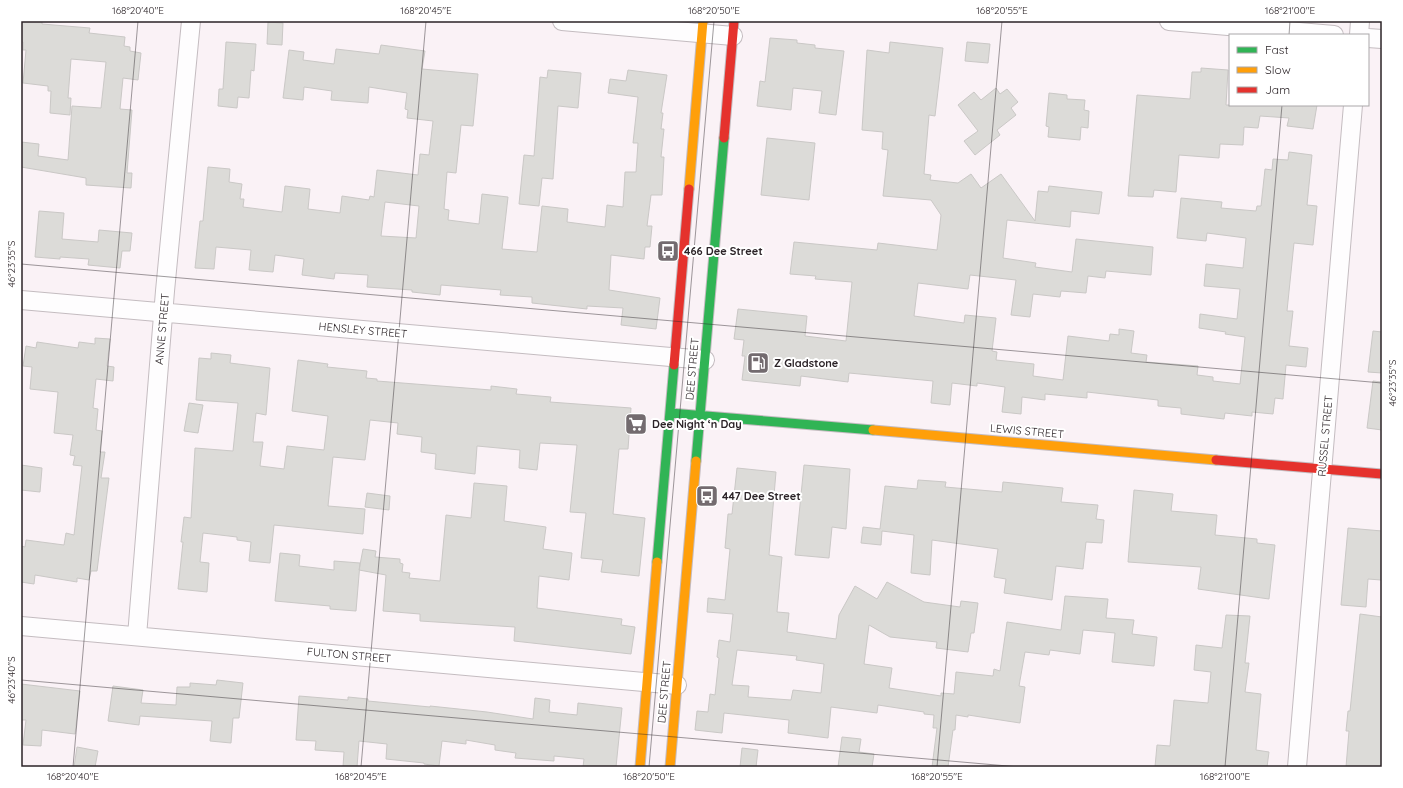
<svg xmlns="http://www.w3.org/2000/svg" width="1403" height="788" viewBox="0 0 1403 788" font-family="Quicksand,sans-serif">
  <style>
    .building { fill: #dcdbd8; stroke: #cac8c6; fill-rule: evenodd }
    .lines { fill: none; stroke-linecap: round; stroke-linejoin: round }
    .street-casing { stroke: #c4bcc0; stroke-width: 20 }
    .fast-casing { stroke: #c4bcc0; stroke-width: 11 }
    .slow-casing { stroke: #c4bcc0; stroke-width: 11 }
    .jam-casing { stroke: #c4bcc0; stroke-width: 11 }
    .street { stroke: #fefdfe; stroke-width: 18 }
    .fast { stroke: #30b455; stroke-width: 9 }
    .slow { stroke: #ff9f0a; stroke-width: 9 }
    .jam { stroke: #e5322d; stroke-width: 9 }
    .ticks { fill: none; stroke: #2b2327; stroke-width: 1; stroke-opacity: 0.45 }
    .labels { text-anchor: middle; stroke-width: 4; stroke-linejoin: round; paint-order: stroke }
    .poi-label { font-size: 11px; font-weight: bold; fill: #2b2327; stroke: #fff; text-anchor: start }
    .street-label { font-size: 11px; fill: #2b2327; stroke: #fff }
    .neatline { fill: none; stroke: #2b2327; stroke-width: 1.5 }
    .ticks-label { font-size: 10px; text-anchor: middle; fill: #2b2327 }
  </style>
  <rect width="100%" height="100%" fill="#faf2f6"/>
  <path class="building" d="M21,21H42V24L90,28L89,33L125,37L124,46L130,47V51L141,53L138,80L123,78L120,109L132,110L127,173H132L131,188L86,185V178L21,167V142L39,144L38,156L68,160L72,106L101,108L106,62L71,59L68,98H71L70,115L50,113L51,91H48V86L23,83L26,50H23V42H21Z
    M268,22L283,23L282,45L267,44Z
    M770,38L797,40V43L815,45V48L844,51L836,115L819,113L822,91L793,88L791,110L757,106L760,81L765,82Z
    M226,42L256,44L254,71L251,70L249,98L238,97L237,108L218,106L219,89H223Z
    M890,42L943,48L935,116L929,115L924,174L931,175L930,180L958,183L971,174L981,188L1001,174L1035,221L1038,191L1048,192L1049,186L1102,192L1099,214L1071,211L1070,227L1007,220L1003,258L1036,263L1035,267L1072,272L1076,239L1153,247L1151,275L1106,271L1105,278L1088,276L1086,293L1061,291L1060,297L1033,294L1030,317L1011,315L1016,280L970,275L968,289L918,283L914,316L964,323L965,315L996,318L992,351L997,352L996,360L1034,364L1033,376L1063,380L1068,336L1109,341L1110,334L1119,335V329L1134,331L1131,353L1147,355L1146,362L1198,366L1197,375L1213,377V381L1240,384L1245,337L1225,334L1226,332L1199,328L1200,314L1237,319L1240,289L1204,286L1206,264L1243,268L1246,238L1207,233L1206,241L1177,238L1181,198L1222,202L1221,208L1256,211L1257,206H1261L1265,169L1272,170L1273,159L1288,160L1289,152L1312,155L1307,205L1317,206L1313,245L1294,243L1287,311H1293L1289,346L1308,348L1306,367L1286,365L1283,399L1275,398L1273,414L1252,412V416L1225,413L1224,419L1181,414V408L1158,406V400L1087,392V398L1045,394V400L1022,397L1021,414L1002,412L1005,387L977,383V386L952,383L950,405L931,403L933,381L849,373L848,382L801,376L800,386L742,380L745,356H742L744,340L734,339L738,309L807,316L805,336L846,341L852,282L815,279L816,276L790,274L794,242L877,250L878,243L937,250L941,215L931,200L883,196L888,150L882,149L883,132L862,130L867,50L889,53Z
    M967,42L990,44L988,63L965,61Z
    M381,45L425,51L422,69L478,74L473,126L461,125L456,173L447,172L444,209L449,210L448,220L479,224L482,194L508,197L502,249L537,252L542,206L568,209L567,222L605,227L607,205L623,207L625,172H636L638,143H633L638,97L608,93L610,79L626,81L628,70L667,75L661,113H663L661,129H664L661,157H664L662,195H651L647,226H652L650,247H645L644,259L611,255L609,290L660,298L656,329L621,325L623,308L587,306V309L532,303V297L500,295L501,290L441,285L440,295L412,292V290L367,287L368,275L335,273L334,279L302,275L304,259L275,255L273,272L249,270L251,250L216,247L214,269L195,268L200,221H203L208,167L230,169L229,182L242,184L240,199H244L243,207L282,212L285,186L310,189L308,209L340,213L342,196L369,200L370,196L374,197L377,170L418,175L420,154L429,155L433,121L407,118L408,110L405,109L407,93L369,87L368,103L331,100L332,91L304,87L303,100L283,98L289,50L304,52L303,60L334,64L336,49L379,54ZM385,202L419,206L416,238L381,236Z
    M1201,68L1228,70L1226,105H1317L1313,129L1287,126L1289,118L1260,116L1258,128L1244,127L1243,145L1220,144L1219,158L1179,155L1176,192L1154,190L1153,197L1128,196L1137,95L1190,99L1192,72H1201Z
    M548,70L581,73L578,108L558,106L553,179L542,178L539,206L519,204L524,155L534,156L540,77L547,78Z
    M996,88L1000,94L1007,89L1018,102L1011,108L1016,115L997,130L1000,135L975,155L964,141L978,131L958,105L974,92L981,100Z
    M1049,93L1067,95V99L1085,100L1084,110L1089,111L1088,128L1081,127L1080,140L1048,137L1049,127L1046,126Z
    M767,138L815,143L809,200L761,195Z
    M39,211L64,213L62,239L98,242L99,230L132,233L130,251H122L120,268L88,265L89,259L60,257V259L35,257Z
    M1373,331L1382,332V373L1368,372Z
    M95,338L110,339L107,366L114,367L113,381L96,379L93,408L98,409L96,430L102,431L100,452H105L101,478H109L97,571H91L89,580L77,578V582L35,575L34,584L21,582V546L25,547L26,540L64,545L66,533L74,535L82,466L73,465L75,456L70,455L73,435L54,433L58,392L30,389L32,367L23,366L26,346L36,348L37,342L78,348L79,342L95,344Z
    M211,353L231,355L230,363L270,368L266,415L256,413L253,442H263L260,466L284,469L287,446L324,450L328,416L292,411L298,360L328,364L327,367L367,371L366,378L377,379V381L491,390V386L517,389L516,394L551,397L550,402L631,408L628,449H619L613,514L645,518L639,576L601,572L603,560L581,558L586,513L570,512L577,445L540,443L537,470L519,468L520,450L477,446L475,474L435,469L436,454L421,452L422,437L397,434L398,423L370,420L365,460L333,457L328,506L365,509L363,534L274,525L270,563L249,561L251,542L237,540V537L203,533L200,562L209,563L207,592L178,589L183,542H181L184,517L191,518L195,448L233,451L238,403L196,400L199,358L211,359Z
    M1373,381L1382,382V430L1367,428Z
    M189,403L203,405L198,433L184,431Z
    M21,465L42,468L40,492L21,490Z
    M804,465L850,469L846,529L832,527L829,558L795,555Z
    M737,468L776,472L769,555L782,557L777,612L789,613L787,632L836,639L839,615L855,586L877,599L887,582L924,602L960,607L961,601L978,603L974,633H971L968,652L936,648L937,642L890,637L869,625L864,664L892,668L889,688L941,696V693L954,694L956,672L993,676L994,669L1000,671L1007,622L1061,630L1065,596L1108,599L1106,618L1134,620L1132,634L1157,637L1154,666L1112,662L1115,633L1083,630L1080,654L1050,650L1049,655L1025,652L1019,686L1025,687L1020,723L968,715V717L956,715L955,730H953L948,767H932L937,728H933L934,715L924,714V712L878,705L877,713L831,707L828,738L788,733L789,720L724,713L722,733L695,730L697,711L708,712L710,694L715,695L719,658L717,657L719,640L730,642L733,614L707,612L708,598L725,600L730,549L725,548L728,514H732ZM737,650L797,656L796,660L824,664L821,693L793,690L791,700L748,697L749,686L732,685Z
    M918,480L946,482L945,487L1002,492L1003,482L1063,488L1061,502L1098,505L1096,519L1104,520L1102,543L1086,542L1083,569L1056,566L1052,600L1004,593L1006,579L994,577L998,549L932,540L930,575L911,573L914,535L882,531L881,545L861,543L863,527L880,529L885,486L917,489Z
    M474,483L507,486L504,521L546,527L543,549L572,553L569,580L539,576L537,608L622,619L621,625L635,627L631,654L514,641L515,627L420,621V614L383,611L386,575L359,570L363,549L376,551L375,557L400,559V563L403,564L402,572L410,573L409,578L440,581L446,515L471,518Z
    M1134,490L1173,494L1171,511L1217,515L1215,535L1257,539V543L1275,545L1269,599L1198,589L1201,567L1128,562Z
    M367,493L390,496L389,510L365,507Z
    M1348,528L1382,531L1381,580L1368,579L1366,607L1341,605Z
    M280,553L300,555L299,566L334,570V561L360,563L356,611L330,609V606L275,601Z
    M1360,614L1382,617V767H1346L1349,731H1346L1348,711H1350Z
    M1226,615L1250,616L1245,663H1249L1245,692L1261,694L1256,750L1269,752L1267,767H1155L1157,745L1170,746L1174,700L1208,703L1211,672L1194,670L1196,645L1222,648Z
    M217,680L243,683L239,718H233L231,743L210,741L212,721L140,716L139,725L108,721L113,686L143,690L141,703L176,705L177,687H190V683L216,685Z
    M21,684L80,691L75,734L42,730L41,746L23,745L26,720H21Z
    M299,696L348,700V697L368,699V701L430,707V706L487,712L533,719L535,698L550,700L549,712L577,715L578,703L622,708L616,767H583L584,759L554,756V761L515,758L516,753L495,750V745L466,740V744L442,741L439,766L424,764V763L386,759L387,744L359,741L357,767H343L344,752L315,750L316,741L296,740Z
    M842,737L861,739L859,752L874,754L872,767H838Z
    M77,747L98,751L95,767H74Z
    M742,748L758,750L756,767H740Z"/>
  <g class="lines">
    <g class="street-casing">
      <path id="street" d="M562,21L733,36
        M1169,21L1334,35
        M1359,35L1360,21
        M1368,38L1382,39
        M21,300L705,360
        M21,626L677,685
        M137,636L165,291L191,21
        M1297,767L1353,105"/>
    </g>
    <g class="fast-casing">
      <path id="fast" d="M670,413L873,430
        M696,461L724,138
        M657,562L674,365"/>
    </g>
    <g class="slow-casing">
      <path id="slow" d="M689,189L703,21
        M873,430L1216,460
        M640,767L657,562
        M670,767L696,461"/>
    </g>
    <g class="jam-casing">
      <path id="jam" d="M724,138L734,21
        M674,365L689,189
        M1216,460L1382,474"/>
    </g>
    <use href="#street" class="street"/>
    <use href="#fast" class="fast"/>
    <use href="#slow" class="slow"/>
    <use href="#jam" class="jam"/>
  </g>
  <path class="ticks" d="M1289,35L1290,21M21,264L1382,383M21,680L1019,767M73,767L138,21M361,767L426,21M649,767L714,21M937,767L1002,21M1225,767L1282,105"/>
  <defs>
    <g id="bus-square" transform="scale(1.15)"><rect x="-9" y="-9" width="18" height="18" rx="4" fill="#736b6f" stroke="#fff"/><path d="M-5-6H5V4H4V6H2V4H-2V6H-4V4H-5ZM-3.5-4V0h7V-4ZM-3.5 1.2v1.5H-2V1.2ZM2 1.2v1.5H3.5V1.2Z" fill="#fff"/></g>
    <g id="fuel-square" transform="scale(1.15)"><rect x="-9" y="-9" width="18" height="18" rx="4" fill="#736b6f" stroke="#fff"/><path d="M-5.5-6h7V0h2V4h1.3V-2.5L3-4.5l.8-.8L6-3V5H2.5V1h-1V6h-7ZM-4.2-4.7v3.2H.2V-4.7Z" fill="#fff"/></g>
    <g id="supermarket-square" transform="scale(1.15)"><rect x="-9" y="-9" width="18" height="18" rx="4" fill="#736b6f" stroke="#fff"/><path d="M-6-5.5h2.5l.6 2H6L4.5 2H-2.5L-4.4-4H-6ZM-1.5 3.2a1.3 1.3 0 1 0 .1 0ZM3 3.2a1.3 1.3 0 1 0 .1 0Z" fill="#fff"/></g>
  </defs>
  <g fill-rule="evenodd">
    <use href="#bus-square" x="668" y="251"/>
    <use href="#fuel-square" x="758" y="363"/>
    <use href="#supermarket-square" x="636" y="424"/>
    <use href="#bus-square" x="707" y="496"/>
  </g>
  <g class="labels">
    <g class="poi-label">
      <text x="684" y="255">466 Dee Street</text>
      <text x="774" y="367">Z Gladstone</text>
      <text x="652" y="428">Dee Night ‘n Day</text>
      <text x="722" y="500">447 Dee Street</text>
    </g>
    <g class="street-label">
      <text transform="translate(162 329) rotate(-85)" y="4">ANNE STREET</text>
      <text transform="translate(363 330) rotate(5)" y="4">HENSLEY STREET</text>
      <text transform="translate(692 369) rotate(-85)" y="4">DEE STREET</text>
      <text transform="translate(1027 431) rotate(5)" y="4">LEWIS STREET</text>
      <text transform="translate(1325 436) rotate(-85)" y="4">RUSSEL STREET</text>
      <text transform="translate(349 655) rotate(5)" y="4">FULTON STREET</text>
      <text transform="translate(664 692) rotate(-85)" y="4">DEE STREET</text>
    </g>
  </g>
  <rect width="1403" height="788" fill="none" stroke="#ffffff" stroke-width="44"/>
  <rect x="1229" y="34" width="140" height="72" fill="#ffffff" stroke="#aaa7a9"/>
  <rect x="1237" y="47" width="20" height="6" fill="#30b455" stroke="#aaa7a9"/>
  <text x="1265" y="54" font-size="12" fill="#2b2327">Fast</text>
  <rect x="1237" y="67" width="20" height="6" fill="#ff9f0a" stroke="#aaa7a9"/>
  <text x="1265" y="74" font-size="12" fill="#2b2327">Slow</text>
  <rect x="1237" y="87" width="20" height="6" fill="#e5322d" stroke="#aaa7a9"/>
  <text x="1265" y="94" font-size="12" fill="#2b2327">Jam</text>
  <rect x="22" y="22" width="1359" height="744" class="neatline"/>
  <g class="ticks-label">
    <text x="138" y="14">168°20'40"E</text>
    <text x="426" y="14">168°20'45"E</text>
    <text x="714" y="14">168°20'50"E</text>
    <text x="1002" y="14">168°20'55"E</text>
    <text x="1290" y="14">168°21'00"E</text>
    <text transform="translate(11 264) rotate(-90)" y="4">46°23'35"S</text>
    <text transform="translate(1392 383) rotate(-90)" y="4">46°23'35"S</text>
    <text transform="translate(11 680) rotate(-90)" y="4">46°23'40"S</text>
    <text x="73" y="780">168°20'40"E</text>
    <text x="361" y="780">168°20'45"E</text>
    <text x="649" y="780">168°20'50"E</text>
    <text x="937" y="780">168°20'55"E</text>
    <text x="1225" y="780">168°21'00"E</text>
  </g>
</svg>
